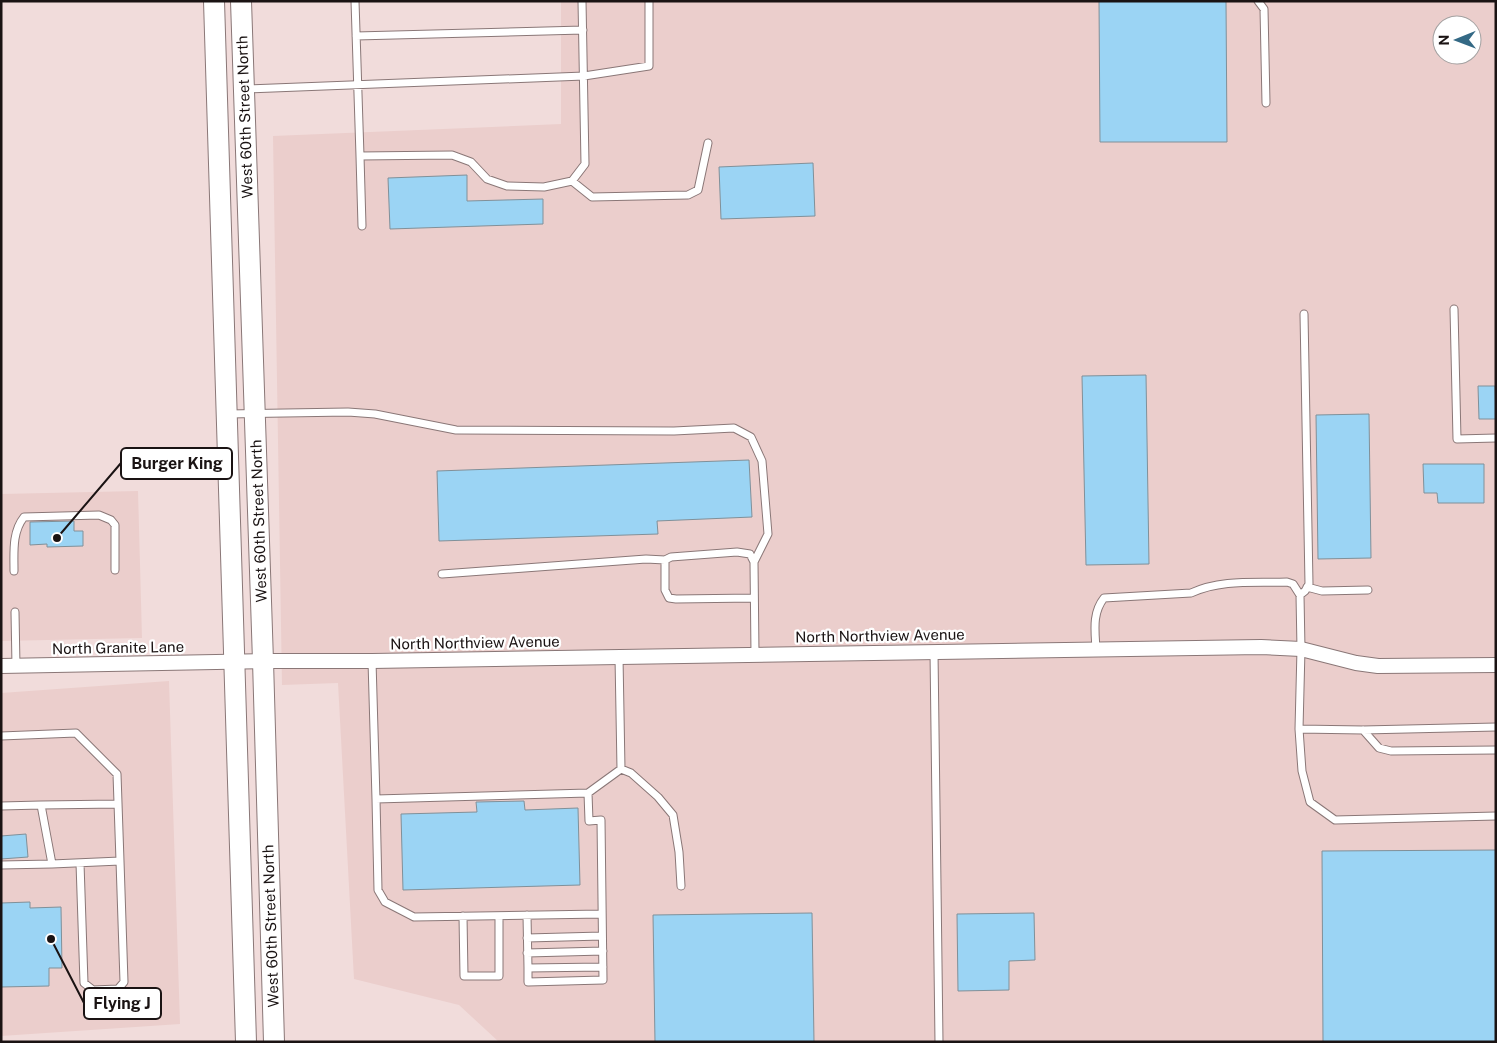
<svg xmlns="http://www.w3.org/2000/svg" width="1497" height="1043" viewBox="0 0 1497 1043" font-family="'Public Sans',sans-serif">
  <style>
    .built { fill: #ebcecc; fill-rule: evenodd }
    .building { fill: #9bd4f4; stroke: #809099 }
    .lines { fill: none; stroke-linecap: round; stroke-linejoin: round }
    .service-casing { stroke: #8a7777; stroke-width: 9 }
    .minor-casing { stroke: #8a7777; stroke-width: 16 }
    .secondary-casing { stroke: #8a7777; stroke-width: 22 }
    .service { stroke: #fff; stroke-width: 7 }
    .minor { stroke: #fff; stroke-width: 14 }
    .secondary { stroke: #fff; stroke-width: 20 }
    .labels { text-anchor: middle; stroke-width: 4.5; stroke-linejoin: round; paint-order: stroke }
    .street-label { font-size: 15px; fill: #1a1313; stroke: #fff }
    .leader { fill: none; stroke: #1a1313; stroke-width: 2 }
    .callout-dot { fill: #1a1313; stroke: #fff; stroke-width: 2 }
    .callout { fill: #fff; stroke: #1a1313; stroke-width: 2 }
    .callout-label { font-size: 16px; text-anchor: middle; font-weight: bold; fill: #1a1313 }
  </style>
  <rect width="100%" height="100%" fill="#f1dcdb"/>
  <path class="built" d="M561,1H1496V1042H499L459,1005L354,979L338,683L282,685L273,136L561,124ZM1442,25H1472V55H1442Z
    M138,491L142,638L1,641V494Z
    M169,681L180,1024L1,1036V693Z"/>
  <path class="building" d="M1099,1H1226L1227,142H1100Z
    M813,163L815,216L721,219L719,167Z
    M467,175V201L543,199V224L390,229L388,178Z
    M1146,375L1149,564L1086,565L1082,376Z
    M1478,386H1495L1496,419H1479Z
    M1369,414L1371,558L1318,559L1316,415Z
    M749,460L752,517L657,521L658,534L439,541L437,471Z
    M1423,464H1484V503H1438L1437,493H1424Z
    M74,521V531H83V546L47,547V544L30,545V522Z
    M524,801L525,810L578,808L580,885L403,890L401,814L477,812L476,802Z
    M26,834L28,857L1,859V836Z
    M1496,850V1042H1323L1322,851Z
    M30,902V908L61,907L62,968H49V986L1,987V903Z
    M812,913L814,1042H655L653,915Z
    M1034,913L1035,960L1009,961V990L958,991L957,914Z"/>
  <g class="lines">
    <g class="service-casing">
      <path id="service" d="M355,1L360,156L452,155L471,162L487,179L507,186L544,187L572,181L585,164L582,1
        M1258,1L1264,9L1266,103
        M356,36L583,30
        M245,89L584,76L649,66V1
        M360,156L362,226
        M572,181L592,197L688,195L698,190L708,143
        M1454,309L1457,439L1496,438
        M229,414L348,412L375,414L456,430L674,431L734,428L751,437L762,461L768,534L754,562
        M14,571C14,552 12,532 24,517L99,515L111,520L115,525V570
        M442,574L646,559L665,560
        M1307,587L1322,591L1368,590
        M1300,595L1305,591L1309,584L1304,314
        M754,598L676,599L669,598L665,590V560L671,557L737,552L750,554L754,562L755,654
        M15,612L16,666
        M1096,649C1095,631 1092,613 1104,598L1191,593C1221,579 1255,583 1287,582L1293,584L1300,595L1301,649L1299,729L1302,771L1310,802L1335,820L1496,816
        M934,652L939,1042
        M372,661L376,799L588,793L621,769L619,657
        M1299,729L1363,730L1496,727
        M1363,730L1379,748L1391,751L1496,750
        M1,736L76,733L117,774L120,861
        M621,769L631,773L658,797L673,815L679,852L681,886
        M376,799L378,890L385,902L414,917L602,914
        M41,805L118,804
        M1,806L41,805L52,864L120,861L124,982L118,989L93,990L84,983L80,863
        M1,865L52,864
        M527,915L528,968L603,967
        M463,916L464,976H499V916
        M527,938L602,936
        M527,953L603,951
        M528,968V982L603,980L601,820L589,821L588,793"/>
    </g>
    <g class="minor-casing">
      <path id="minor" d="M1,666L263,661H372L1261,647L1301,649L1356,663L1378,666L1496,665"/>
    </g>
    <g class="secondary-casing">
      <path id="secondary" d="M214,1L246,1042
        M241,1L263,661L274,1042"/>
    </g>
    <use href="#service" class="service"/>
    <use href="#minor" class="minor"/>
    <use href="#secondary" class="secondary"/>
  </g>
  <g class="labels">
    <g class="street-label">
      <text transform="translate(245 117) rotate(-92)" y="5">West 60th Street North</text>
      <text transform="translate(259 521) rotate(-92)" y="5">West 60th Street North</text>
      <text transform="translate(880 636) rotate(-1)" y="5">North Northview Avenue</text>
      <text transform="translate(475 643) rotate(-1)" y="5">North Northview Avenue</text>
      <text transform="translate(118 648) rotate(-1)" y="5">North Granite Lane</text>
      <text transform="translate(271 926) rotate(-92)" y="5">West 60th Street North</text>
    </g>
  </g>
  <path class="leader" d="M57 538L121 463M51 939L84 1003"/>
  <g class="callout-dot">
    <circle cx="57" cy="538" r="5"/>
    <circle cx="51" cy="939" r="5"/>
  </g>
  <g class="callout">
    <rect x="121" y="448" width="111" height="31" rx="5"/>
    <rect x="84" y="988" width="77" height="31" rx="5"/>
  </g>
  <g class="callout-label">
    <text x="177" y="469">Burger King</text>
    <text x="122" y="1009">Flying J</text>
  </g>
  <rect width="1497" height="1043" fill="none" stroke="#1a1313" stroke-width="5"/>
  <g transform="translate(1457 40) rotate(269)"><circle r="24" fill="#ffffff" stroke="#a3a1a1"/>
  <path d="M0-4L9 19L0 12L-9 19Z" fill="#346985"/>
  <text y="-8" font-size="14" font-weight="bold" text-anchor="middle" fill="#1a1313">N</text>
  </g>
</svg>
